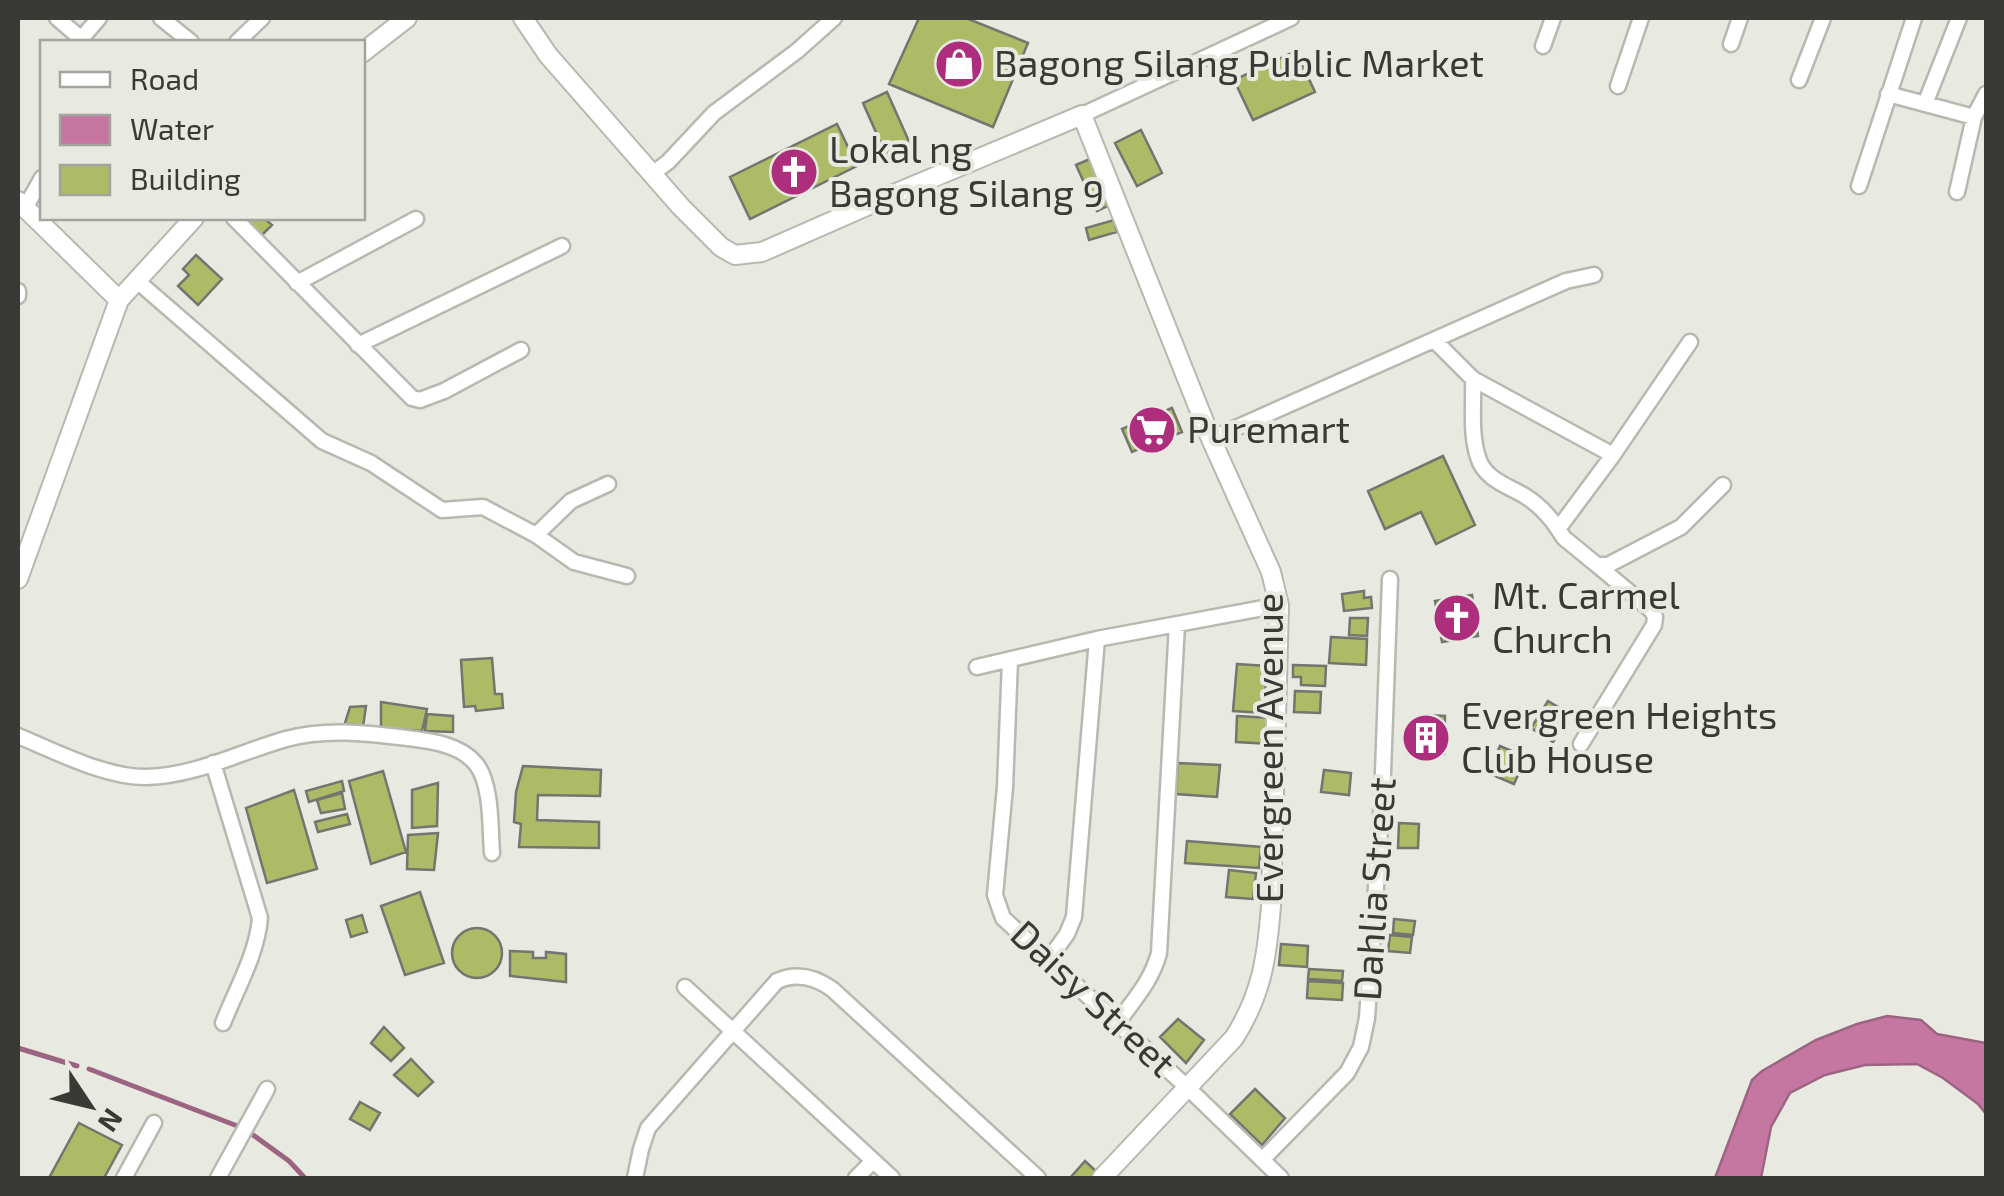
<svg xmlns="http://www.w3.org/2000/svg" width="2004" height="1196" viewBox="0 0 2004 1196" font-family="'Exo 2',sans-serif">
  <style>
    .water { fill: #c577a1; stroke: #9b6581; stroke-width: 2.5 }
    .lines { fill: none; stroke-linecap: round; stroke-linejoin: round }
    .stream { stroke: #9b6581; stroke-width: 5 }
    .building { fill: #adba66; stroke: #73756e; stroke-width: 2.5 }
    .minor-casing { stroke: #b7b9b1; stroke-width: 19 }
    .tertiary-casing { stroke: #b7b9b1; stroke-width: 22 }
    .minor { stroke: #fff; stroke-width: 14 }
    .tertiary { stroke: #fff; stroke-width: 18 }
    .labels { text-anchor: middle; stroke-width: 8; stroke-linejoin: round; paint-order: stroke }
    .poi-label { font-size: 38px; fill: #393a36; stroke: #e8eae2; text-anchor: start }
    .street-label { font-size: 38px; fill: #393a36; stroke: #e8eae2 }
  </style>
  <rect width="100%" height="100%" fill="#e8eae2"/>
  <path class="water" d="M1887,1016L1921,1020L1937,1034L1986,1043V1114L1978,1104L1943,1078L1917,1064L1865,1065L1825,1075L1790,1093L1771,1127L1761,1178H1715L1752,1080L1762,1071L1816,1040L1857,1024Z"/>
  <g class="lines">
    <path class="stream" d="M18,1048L77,1066
      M89,1069L240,1127
      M249,1132L289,1161L305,1178"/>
  </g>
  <path class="building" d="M919,18H966L1028,43L993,127L889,84Z
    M1296,51L1315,92L1253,120L1234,80Z
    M887,92L911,146L887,157L863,103Z
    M837,124L857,166L750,219L730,177Z
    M1141,130L1162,173L1137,186L1115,143Z
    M1090,159L1110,205L1097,211L1076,165Z
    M242,218H264L272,225L261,236Z
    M1114,220L1117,232L1089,240L1086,228Z
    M196,255L222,279L198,305L178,286L189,275L183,269Z
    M1172,408L1182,432L1132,452L1122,429Z
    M1443,456L1475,525L1436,544L1421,512L1385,529L1368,491Z
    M1364,591V598L1371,597L1372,608L1344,611L1342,594Z
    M1472,595L1478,636L1442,642L1435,601Z
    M1350,618H1368L1367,636L1349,635Z
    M1331,637L1367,639L1366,665L1329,663Z
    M492,658L495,694H502L503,708L476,711L475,706L464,707L461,660Z
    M1237,664L1267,666L1264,713L1233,711Z
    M1293,665L1326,666L1325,686L1301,685V677H1293Z
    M1295,691L1321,692L1320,713L1294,712Z
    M1548,701L1570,714L1553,742L1531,728Z
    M381,702L427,709L422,731L381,728Z
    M366,706L363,727L345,723L350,707Z
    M427,714L453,716V732L425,731Z
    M1428,715L1445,716L1444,754L1408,753L1409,723L1428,724Z
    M1237,716L1272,718L1270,744L1236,742Z
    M1500,746L1526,757L1514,784L1488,773Z
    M1178,763L1220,765L1217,797L1176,794Z
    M523,766L601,770L600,796L538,795L537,820L599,822V848L519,847L521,824L514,822L516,792Z
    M1324,770L1351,773L1349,795L1321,792Z
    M383,771L406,852L371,864L349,781Z
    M342,781L344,791L309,802L306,791Z
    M438,783L437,826L412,828V790Z
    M294,790L317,869L267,883L246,808Z
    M342,793L345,809L321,813L317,800Z
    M347,814L350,824L318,832L315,822Z
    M1399,823L1419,824L1418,848H1398Z
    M438,833L434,870L407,869L408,835Z
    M1187,841L1261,847L1259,868L1185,863Z
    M1229,870L1256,873L1253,899L1226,897Z
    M420,892L444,963L405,975L381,906Z
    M362,915L367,932L351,937L346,920Z
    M1394,919L1415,921L1413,935L1393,933Z
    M452 953a25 25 0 1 1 50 0a25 25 0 1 1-50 0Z
    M1390,935L1412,937L1410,953L1388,951Z
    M1281,944L1308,946L1307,967L1279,965Z
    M510,951L533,952V958H546V952L566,954V982L510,976Z
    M1309,969L1343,971L1342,981L1308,979Z
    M1308,981L1343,983L1342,1000L1307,998Z
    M1178,1019L1204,1040L1186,1063L1160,1037Z
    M384,1027L404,1048L391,1061L371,1043Z
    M411,1059L433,1082L418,1096L394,1075Z
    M1255,1089L1285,1118L1262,1145L1230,1114Z
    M360,1102L380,1113L370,1130L350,1119Z
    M79,1123L122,1145L104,1178H49Z
    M1085,1161L1097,1172L1091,1178H1070Z"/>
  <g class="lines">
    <g class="minor-casing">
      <path id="minor" d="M57,18L85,42
        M161,18L191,42
        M81,39L99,18
        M237,42L262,18
        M1731,44L1740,18
        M1543,46L1553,18
        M1799,80L1823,18
        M1618,86L1641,18
        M1888,94L1974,117
        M1925,104L1959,18
        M1082,115L1291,18
        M652,174L668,162L714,113L797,51L834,18
        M1859,186L1914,18
        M1957,192L1974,117L1986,94
        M25,208L42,178
        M234,218L412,398L420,400L444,391L521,350
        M136,280L322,441L371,463L442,510L483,507L536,535L574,562L627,576
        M297,283L416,219
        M18,291V296
        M1435,341L1473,379C1474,404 1470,433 1478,457C1484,479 1508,486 1525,496C1539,505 1549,515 1558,529L1613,455L1690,342
        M358,345L562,246
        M1473,379L1613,455
        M1211,439L1566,281L1594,275
        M1558,529L1564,538L1597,565H1608L1681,527L1723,485
        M536,535L571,501L608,484
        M1010,660L1005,787L995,895L1003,918L1189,1089L1281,1178
        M977,667L1097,639L1279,605
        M18,736C55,751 106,778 147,777C195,776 240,752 286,739C326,728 366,733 407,738C430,741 460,744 476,764C492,784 490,827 492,853
        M1581,744L1654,625L1655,617L1652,611L1597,565
        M213,763L260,918C257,954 236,990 223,1023
        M1049,959L1067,934L1074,917L1097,639
        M685,987L892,1178
        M1118,1022C1134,1000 1152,980 1159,953L1177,624
        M1262,1160L1347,1073L1361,1047L1367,1018L1382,800L1390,579
        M124,1178L154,1123
        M218,1178L267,1089
        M635,1178L641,1149L648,1128L777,981C797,972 815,977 832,989L1038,1178
        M856,1178L873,1161"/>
    </g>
    <g class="tertiary-casing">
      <path id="tertiary" d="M523,18L548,55L681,207L721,247L735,255L762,252L894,194L1082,115L1211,439L1271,572L1279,605L1271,906C1267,957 1262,994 1234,1038L1102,1178
        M362,53L407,18
        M18,201L119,300
        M18,579L119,300L194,218"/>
    </g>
    <use href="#minor" class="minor"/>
    <use href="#tertiary" class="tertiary"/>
  </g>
  <defs>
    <g id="shop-disc" transform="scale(2.5)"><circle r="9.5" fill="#ad2e7c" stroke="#e8eae2"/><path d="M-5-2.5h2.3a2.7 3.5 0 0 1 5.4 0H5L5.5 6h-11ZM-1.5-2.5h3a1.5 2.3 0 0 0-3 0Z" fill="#fff"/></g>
    <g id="church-disc" transform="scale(2.5)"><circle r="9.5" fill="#ad2e7c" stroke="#e8eae2"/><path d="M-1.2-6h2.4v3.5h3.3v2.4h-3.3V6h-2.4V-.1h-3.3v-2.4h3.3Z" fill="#fff"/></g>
    <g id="supermarket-disc" transform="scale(2.5)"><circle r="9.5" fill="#ad2e7c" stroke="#e8eae2"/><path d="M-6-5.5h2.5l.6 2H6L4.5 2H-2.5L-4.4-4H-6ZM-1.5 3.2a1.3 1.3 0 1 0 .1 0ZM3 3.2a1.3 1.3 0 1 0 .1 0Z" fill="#fff"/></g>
    <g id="building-disc" transform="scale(2.5)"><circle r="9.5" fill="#ad2e7c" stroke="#e8eae2"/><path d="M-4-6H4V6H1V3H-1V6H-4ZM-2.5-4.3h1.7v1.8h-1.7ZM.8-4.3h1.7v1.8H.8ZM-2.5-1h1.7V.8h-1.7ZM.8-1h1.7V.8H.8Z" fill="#fff"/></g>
  </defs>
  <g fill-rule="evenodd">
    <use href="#shop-disc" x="959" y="64"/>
    <use href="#church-disc" x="794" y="172"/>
    <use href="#supermarket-disc" x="1152" y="430"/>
    <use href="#church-disc" x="1457" y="618"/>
    <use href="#building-disc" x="1426" y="738"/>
  </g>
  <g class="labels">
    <g class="poi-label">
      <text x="994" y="77">Bagong Silang Public Market</text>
      <text x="829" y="163">Lokal ng<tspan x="829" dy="44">Bagong Silang 9</tspan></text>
      <text x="1187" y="443">Puremart</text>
      <text x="1492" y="609">Mt. Carmel<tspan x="1492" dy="44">Church</tspan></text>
      <text x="1461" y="729">Evergreen Heights<tspan x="1461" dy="44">Club House</tspan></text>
    </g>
    <g class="street-label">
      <text transform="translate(1270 748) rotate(-90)" y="13">Evergreen Avenue</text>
      <text transform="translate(1375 889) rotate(-86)" y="13">Dahlia Street</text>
      <text transform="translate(1093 999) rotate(43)" y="13">Daisy Street</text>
    </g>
  </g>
  <rect width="2004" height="1196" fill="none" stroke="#393a36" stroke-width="40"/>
  <rect x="40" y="40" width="325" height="180" fill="#e8eae2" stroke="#a2a49d" stroke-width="2.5"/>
  <rect x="60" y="72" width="50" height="15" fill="#ffffff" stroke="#a2a49d" stroke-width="2.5"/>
  <text x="130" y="90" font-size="30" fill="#393a36">Road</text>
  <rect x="60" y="115" width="50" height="30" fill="#c577a1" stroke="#a2a49d" stroke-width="2.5"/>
  <text x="130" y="140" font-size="30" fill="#393a36">Water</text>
  <rect x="60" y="165" width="50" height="30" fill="#adba66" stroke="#a2a49d" stroke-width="2.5"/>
  <text x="130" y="190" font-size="30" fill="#393a36">Building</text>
  <g transform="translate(90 1106) rotate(125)" stroke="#e8eae2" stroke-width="8" paint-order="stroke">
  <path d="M0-8L18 38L0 25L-18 38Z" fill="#393a36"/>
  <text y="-15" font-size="28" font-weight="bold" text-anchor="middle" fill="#393a36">N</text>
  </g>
</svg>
